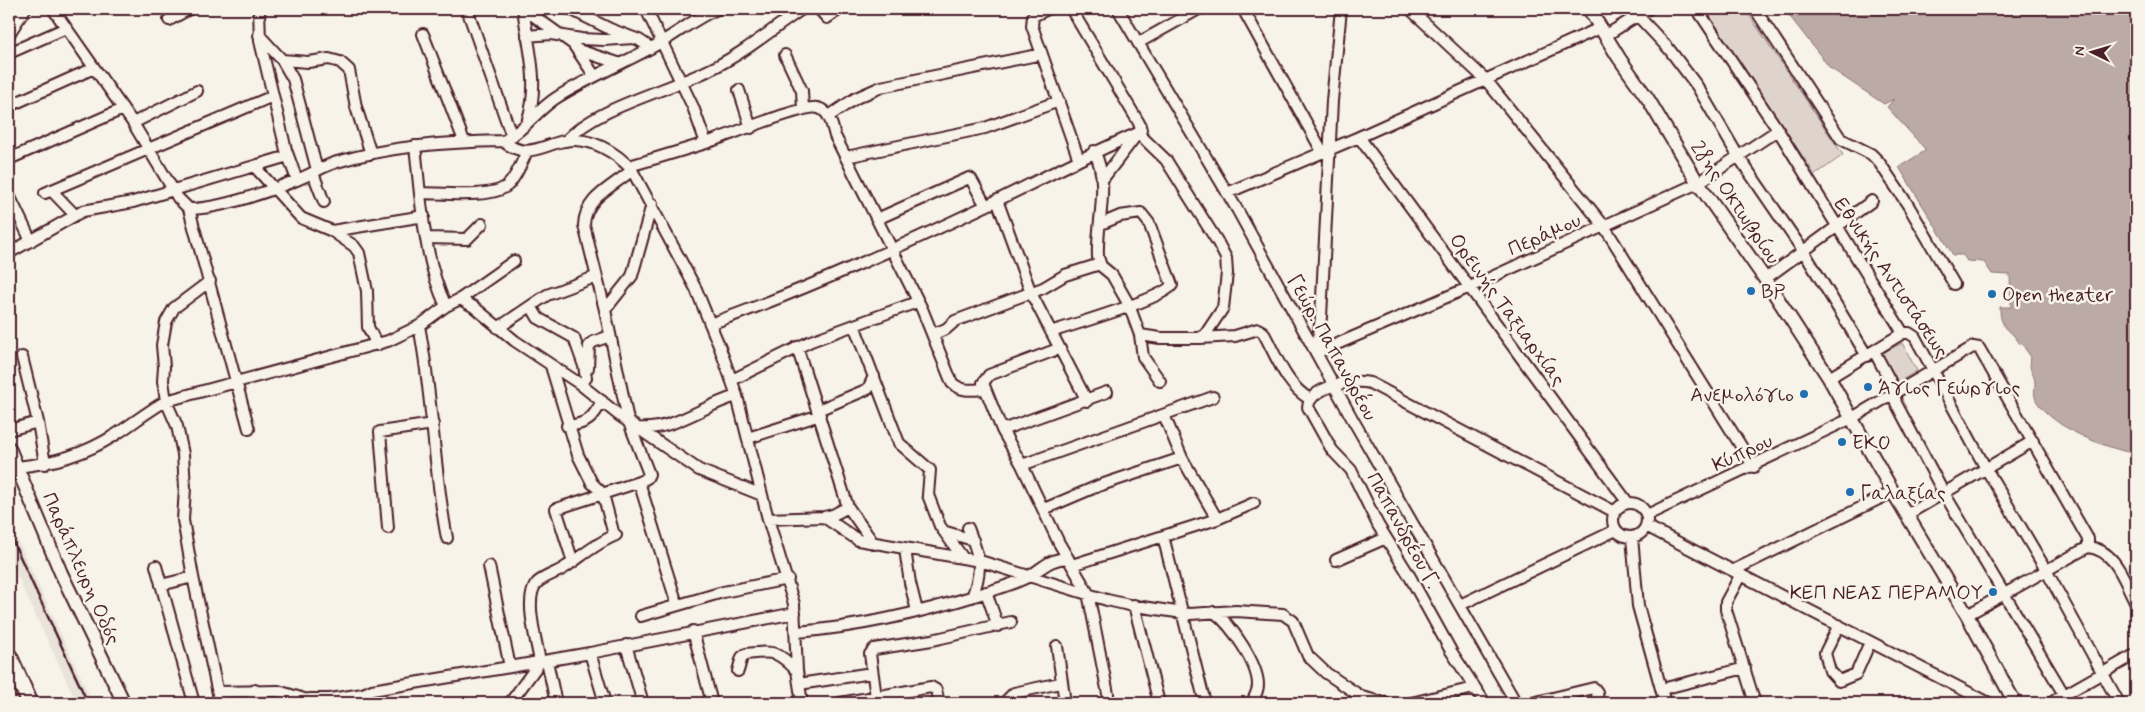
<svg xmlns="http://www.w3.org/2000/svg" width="2145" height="712" viewBox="0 0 2145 712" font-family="Mynerve,sans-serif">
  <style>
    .built { fill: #eae3da }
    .green { fill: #ded4cc; stroke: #947a7c }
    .water { fill: #bcaaa7; stroke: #8e7275 }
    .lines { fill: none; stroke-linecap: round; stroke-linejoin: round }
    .minor-casing { stroke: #4a1f2b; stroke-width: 14 }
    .major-casing { stroke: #4a1f2b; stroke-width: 16 }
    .highway-casing { stroke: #4a1f2b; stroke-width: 19 }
    .minor { stroke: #f7f3e8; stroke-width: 10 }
    .major { stroke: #f7f3e8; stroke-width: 12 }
    .highway { stroke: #f7f3e8; stroke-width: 15 }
    .rail { stroke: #4a1f2b; stroke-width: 2.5 }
    .poi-dot { fill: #1f6fb2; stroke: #f7f3e8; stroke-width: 2 }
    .labels { text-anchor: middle; stroke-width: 5; stroke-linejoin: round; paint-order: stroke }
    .street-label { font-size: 20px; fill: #4a1f2b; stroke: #f7f3e8 }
    .poi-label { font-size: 20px; fill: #4a1f2b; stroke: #f7f3e8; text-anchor: start }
  </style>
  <rect width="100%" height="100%" fill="#f7f3e8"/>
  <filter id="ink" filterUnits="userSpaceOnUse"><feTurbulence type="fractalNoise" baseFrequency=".02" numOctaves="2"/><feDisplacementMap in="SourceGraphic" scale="10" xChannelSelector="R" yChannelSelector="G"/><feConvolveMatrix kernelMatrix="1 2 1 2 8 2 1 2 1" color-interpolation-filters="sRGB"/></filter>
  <g filter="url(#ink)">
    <path class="built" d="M9,521L60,632L93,703H77L9,559Z"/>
    <path class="green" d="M1705,9H1745L1843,155L1815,175Z
      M1902,343L1917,371L1895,384L1879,355Z"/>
    <path class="water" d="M1784,9H2136V454C2106,448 2055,429 2037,402C2033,395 2035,390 2035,383C2034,371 2028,374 2031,357L2021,343L2020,344C2009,326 2000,331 2000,307H2011L2010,275L1992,274L1984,262L1967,261L1963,255H1953L1899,167L1926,150L1887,107L1894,99L1884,104L1830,68Z"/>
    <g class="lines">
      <g class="minor-casing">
        <path id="minor" d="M53,9L133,123L178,198L189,209C219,209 271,191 299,179C312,174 323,166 337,162C391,146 447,142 503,141C523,132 537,110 556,98C589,77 625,63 658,44C678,33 695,18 717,9
          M259,9L260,41L286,150L297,180
          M467,9L512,137
          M523,9C528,45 540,83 528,119
          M524,9L573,44L594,75
          M570,9L610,29L639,40L651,48
          M646,9L693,107L706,143
          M819,9L827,18L840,9
          M1048,9L1033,16L1032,26L1079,160
          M1118,9L1238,211L1353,420L1516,703
          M1243,9L1323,153
          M1410,9L1486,80L1604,226L1754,467
          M1697,9L1778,130L1903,333H1909L1915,337L1984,465L2046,570L2119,703
          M1755,9L1841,139L1871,154L1879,162L1908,205L1954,284
          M1638,16L1669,49L1697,86L1738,156L1804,252L1867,356
          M169,20L189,9
          M9,34L25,9
          M423,34L464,141
          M259,35L282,60L293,79L317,170
          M527,36L551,34L581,39L604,40L633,38
          M1605,36L1648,9
          M1138,43L1199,9
          M578,50L618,63
          M9,53L66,28
          M785,55L802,91L803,109
          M282,60L308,62L329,59L340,62L349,70L356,107L371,154
          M739,90L751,128
          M9,106L94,68
          M829,116L856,98L881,87L1042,54
          M133,123L197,91
          M1359,137L1628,503
          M503,141C526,160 540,146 564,141C590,136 616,152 632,170L696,289L720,348L737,396L762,495
          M566,141C596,107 668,91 709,70C743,54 771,30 802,9
          M415,146C421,198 423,258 446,306
          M1094,151C1111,183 1096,223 1098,257L1101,266L1112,275L1129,305L1140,335L1143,357L1160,381
          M846,157L985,128L1059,101
          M9,159L123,109
          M629,166C654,159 680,151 706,143C725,137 804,104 818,108C830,111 832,126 835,136L922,309L952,383C962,392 972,390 984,389
          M255,167L301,218L332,231L354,246L359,253L367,291L368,327L377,345
          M313,173L324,202
          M1102,180L1138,133L1166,160L1217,241L1226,258L1227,273L1223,308L1205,335L1199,338H1160L1140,335
          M51,190L75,215
          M45,193L273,96
          M421,193C441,193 493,199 508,185C517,176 522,162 527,151
          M1227,193L1359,137L1600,28
          M9,195L31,241
          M997,200L1031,293L1087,401
          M189,209L249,429
          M877,219L969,178L971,179L986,206
          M332,231L424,216
          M427,238L467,239L482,224
          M9,253L83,211L133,202L288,156
          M1765,279L1872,201
          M210,281L174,308L166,322L162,345L164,367L163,381L166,401L177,426L183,454L185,488L183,520L193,577L220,703
          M460,299L514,261
          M531,306L538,318L574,338L584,366L586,378
          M605,310L632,276L652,204
          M710,324C808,289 904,245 998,200C1045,177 1091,153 1138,133L1141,130L1139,123L1071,9
          M854,325L899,443L930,470L928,495L940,526L963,558
          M419,326C433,396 433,468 447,538
          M498,328L547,295L595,277
          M1051,332C1071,325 1163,299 1172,285L1149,223L1141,213L1120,216L1101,224
          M933,334L946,329L955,321L1043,288L1065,275L1100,264
          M1200,338L1235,336L1258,329L1263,332C1276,355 1286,386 1310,399
          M797,347L848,507L874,544
          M1058,349L989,375L983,383L1002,430L1022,465L1059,543L1088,593L1108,694
          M1874,351L1896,392L1895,397L1896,403L1941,488L2069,703
          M1316,353L1470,287L1698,183L1778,130
          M1316,353L1321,317L1332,101L1341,9
          M22,357L38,422L45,464
          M551,366L578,455L592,483L603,494L614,535
          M588,368L589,346L593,342L610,336
          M1829,378L1903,333
          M732,380L811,341L917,302
          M818,410L868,389L874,376
          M1164,415L1182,458L1217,519
          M567,426C588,424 593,418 602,401
          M638,428C675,431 703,405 737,396
          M9,430L38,422
          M1002,430L1107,392
          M748,438L820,415
          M1022,465L1213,397
          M17,467C53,463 84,455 115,435C132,424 148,411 166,401L388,341L419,326L446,306L460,299L474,307L515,341L580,384L620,416L699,470L762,495L768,519L824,517L858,540L980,561L1107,600L1129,605L1190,614L1236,611L1283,614L1293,621L1308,656L1326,673L1362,697L1386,703
          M639,482L677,604
          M1613 520a17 17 0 1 1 34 0a17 17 0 1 1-34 0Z
          M1044,509L1098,486L1182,458
          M1908,514L2033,441
          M1647,515L1852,418L1973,347L1979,348L2088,539V547
          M824,517L833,515L848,507
          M768,519L794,604L797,671L802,703
          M1646,526L1989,703
          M388,528L380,432L433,424
          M968,528C979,556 984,567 972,597
          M946,532L973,540
          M1163,536L1205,703
          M1632,537L1638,606L1665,703
          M905,549L910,583L917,611
          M1336,560L1386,538
          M573,562L556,509L639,482L647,478L649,474L628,420L605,310L584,225C585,197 613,187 632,170
          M1072,565L1217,519L1254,503
          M156,566L194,703
          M489,566L510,667L590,653
          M1734,570L1893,492
          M1741,574L1726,602V610L1755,703
          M161,585L193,577
          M986,592L998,626
          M1134,605L1159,703
          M1460,605L1616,530
          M1214,612C1231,624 1258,664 1258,685C1258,692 1254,697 1252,703
          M1967,615L2088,547C2116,550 2124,581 2136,603
          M641,616L723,592L788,579
          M1839,625L1825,653L1830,671L1839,681L1856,674L1870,642
          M693,631L712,703
          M797,632C860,627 924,612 984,593C999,588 1018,583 1031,575C1045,566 1050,559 1068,558
          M626,645L643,703
          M1057,646L1065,703
          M547,661L556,703
          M738,671L742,657L746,654C773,651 777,650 797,671
          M799,684L872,673
          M1662,689L1745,668
          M218,692L278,691L317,703
          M876,697L870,654L874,649L932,640L1011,622
          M309,699H330L363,694
          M252,703L255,690
          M354,703L363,694L372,690L510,667
          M510,703L540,662C537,642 523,598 537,583C544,576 558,573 567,566C583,555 598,542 616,535
          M605,703L590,653L795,613
          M840,703L931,687L936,690L939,703
          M1004,703L1014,693L1060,683
          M1411,703L1474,688
          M1485,703L1451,651L1409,575L1378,525L1351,470L1332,450L1308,407C1310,387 1353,378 1370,383L1615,512
          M1532,703L1594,688L1597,692L1598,703
          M2050,703L2136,654"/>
      </g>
      <g class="major-casing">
        <path id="major" d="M1589,9L1619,58L1648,99L1698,183L1765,279L1829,378L1893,492L1967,615L2015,703
          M9,448L61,573L124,703"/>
      </g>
      <g class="highway-casing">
        <path id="highway" d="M9,656L30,703"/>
      </g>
      <use href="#minor" class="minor"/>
      <use href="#major" class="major"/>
      <use href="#highway" class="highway"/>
      <path class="rail" d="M9,533L88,703"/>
    </g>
  </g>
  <g class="poi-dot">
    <circle cx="1751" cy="291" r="5"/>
    <circle cx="1992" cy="294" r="5"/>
    <circle cx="1868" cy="387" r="5"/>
    <circle cx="1804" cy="394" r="5"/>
    <circle cx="1842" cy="442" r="5"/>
    <circle cx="1850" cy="492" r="5"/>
    <circle cx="1993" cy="592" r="5"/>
  </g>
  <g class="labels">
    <g class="street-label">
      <text transform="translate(1736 202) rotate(56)" y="7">28ης Οκτωβρίου</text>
      <text transform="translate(1544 234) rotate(-24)" y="7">Περάμου</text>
      <text transform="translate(1892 277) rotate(56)" y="7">Εθνικής Αντιστάσεως</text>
      <text transform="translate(1508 309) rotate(54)" y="7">Ορεινής Ταξιαρχίας</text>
      <text transform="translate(1333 347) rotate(61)" y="7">Γεώρ. Παπανδρέου</text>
      <text transform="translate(1742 452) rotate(-25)" y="7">Κύπρου</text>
      <text transform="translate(1404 530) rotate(61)" y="7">Παπανδρέου Γ.</text>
      <text transform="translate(82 568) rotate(66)" y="7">Παράπλευρη Οδός</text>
    </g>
    <g class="poi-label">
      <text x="1761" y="298">BP</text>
      <text x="2002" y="301">Open theater</text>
      <text x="1878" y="394">Άγιος Γεώργιος</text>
      <text x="1794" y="401" text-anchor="end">Ανεμολόγιο</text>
      <text x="1852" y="449">EKO</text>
      <text x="1860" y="499">Γαλαξίας</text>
      <text x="1983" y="599" text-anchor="end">ΚΕΠ ΝΕΑΣ ΠΕΡΑΜΟΥ</text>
    </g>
  </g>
  <rect width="2145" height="712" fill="none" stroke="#f7f3e8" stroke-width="30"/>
  <rect x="15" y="15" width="2115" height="682" fill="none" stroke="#4a1f2b" stroke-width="2" filter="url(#ink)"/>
  <g transform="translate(2092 52) rotate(275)" stroke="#f7f3e8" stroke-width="4" paint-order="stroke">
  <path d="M0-4L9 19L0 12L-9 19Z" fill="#4a1f2b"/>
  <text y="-8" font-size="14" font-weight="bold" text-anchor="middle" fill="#4a1f2b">N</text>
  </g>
</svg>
